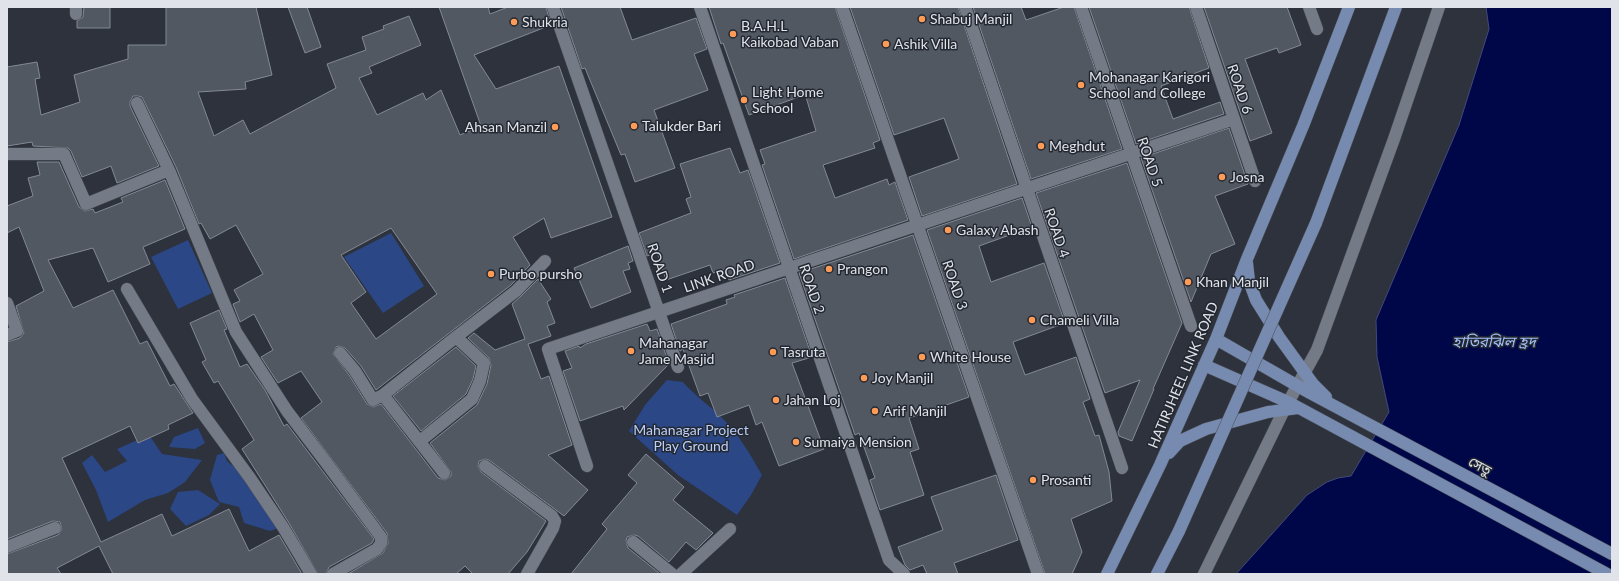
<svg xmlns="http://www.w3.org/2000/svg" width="1619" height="581" viewBox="0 0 1619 581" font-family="Lato,'Noto Sans Bengali',sans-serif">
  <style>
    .green { fill: #2b4786 }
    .water { fill: #000749; stroke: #434979 }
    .building { fill: #525862; stroke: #838995; fill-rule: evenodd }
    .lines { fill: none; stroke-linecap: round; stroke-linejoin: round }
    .minor-casing { stroke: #4a4e56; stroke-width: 13 }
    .major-casing { stroke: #4a4e56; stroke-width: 13 }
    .minor { stroke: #757b86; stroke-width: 12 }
    .major { stroke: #778bb1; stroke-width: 12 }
    .major-bridge-casing { stroke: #4a4e56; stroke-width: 13; stroke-linecap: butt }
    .major-bridge { stroke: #778bb1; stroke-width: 12 }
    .poi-dot { fill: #fe9c57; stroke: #232831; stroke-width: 1.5 }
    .labels { text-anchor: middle; stroke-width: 3; stroke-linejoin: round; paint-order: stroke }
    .poi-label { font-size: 14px; fill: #e0e3ea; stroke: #232831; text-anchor: start }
    .street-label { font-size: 14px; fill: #e0e3ea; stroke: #232831 }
    .park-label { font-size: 14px; fill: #bbcff7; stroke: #232831 }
    .water-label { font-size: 15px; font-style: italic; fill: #a1bef9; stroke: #232831 }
  </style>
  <rect width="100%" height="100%" fill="#2d323c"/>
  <path class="green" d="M391,233L424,286L383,313L344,257Z
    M188,240L212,293L178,309L151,257Z
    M667,380L683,382C694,395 708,404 720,416C738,433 750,454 762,475L751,495L737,515L678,475L629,431L645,405Z
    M198,428L205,443L195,449L169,447L174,437Z
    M149,435L162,454L202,460L185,482L168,493L145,500L108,522L96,490L82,463L92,455L105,472L127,461L117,449Z
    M224,453L227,461L242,473L278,528L270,531L244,523L239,507L219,502L210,480L217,455Z
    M198,490L220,504L209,515L186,526L170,509L178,492Z"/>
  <path class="water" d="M1486,7H1612V574H1236L1307,495L1327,482L1338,478L1351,476L1389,412L1377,357L1376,320L1459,125L1489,29Z"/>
  <path class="building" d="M84,7H110V28H77V21L83,17Z
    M166,7H256L272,75L245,82L246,89L198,92L214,136L243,120L250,134L336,88L327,64L366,50L362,37L384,29L383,26L409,16L421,45L369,67L372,73L359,78L377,115L423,93L426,100L441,90L460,135L481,126L439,7H488L490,14L508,7H546L551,25L474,55L496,89L559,66L612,217L551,238L544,218L513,237L530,265L511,285L376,390L361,366L345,348L339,346L336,347L333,354L349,375L367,404L373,407L381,404L438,478L445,480L451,476V472L430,443L477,405L487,384L491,365L489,358L468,338L474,333L495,350L525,339L512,304L521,296L538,279L551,299L547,302L555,323L547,326L551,336L528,344L541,379L549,376L572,445L548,455L588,490L564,516L489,460L485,459L479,461L478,466L481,472L546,521L527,552L508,574H473L465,566L456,574H348L383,553L388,543L387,533L301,418L322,402L301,371L278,383L261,357L273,350L254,314L240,322L233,304L240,301L234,290L263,274L236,225L210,239L201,223L199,224L176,167L142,97L138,96H133L130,102V106L159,166L117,183L111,166L82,177L71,151L68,148L33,146L32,142L7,146V67L37,62L40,78L35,79L41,115L80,102L74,75L128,59V45H166ZM391,228L437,294L376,339L351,303L366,292L341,255Z
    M288,7H307L321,47L305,53Z
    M561,7H620L632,40L696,18L707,49L694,54L708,90L654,110L675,168L635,182L625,154L621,155L585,68L582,69Z
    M709,7H835L880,140L873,143L875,148L823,165L835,198L887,179L889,185L895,182L908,220L794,259L762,165L765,164L760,150L816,131L806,97L804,95L749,115L723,43L721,44Z
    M850,7H958L1017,184L922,216L909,177L959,159L944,118L894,135Z
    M973,7H1021L1026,20L1064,7H1074L1122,149L1031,179Z
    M1089,7H1189L1209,68L1161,86L1173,119L1220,102L1224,114L1136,144Z
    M1204,7H1287L1301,45L1279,53L1277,48L1245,59L1272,133L1250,141Z
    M1229,128L1248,184L1215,196L1235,244L1211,254L1191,302L1141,158Z
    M730,148L740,173L748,170L780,263L729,280L725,269L713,273L710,265L666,280L657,252L647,256L639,233L691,213L686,199L691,197L680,164Z
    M37,162H59L79,207L85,211L93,209L95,213L123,202L121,198L165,180L185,229L143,247L150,264L108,282L93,248L48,260L73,308L113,290L140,344L147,341L170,386L174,384L193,413L168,425L169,429L138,443L130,426L62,458L101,542L162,514L172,536L229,509L249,551L279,535L302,574H113L99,546L57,568L61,574H7V554L58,535L62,529L60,522L53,521L7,539V342L20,338L24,333L16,306L44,291L19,227L7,233V206L33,196L28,178L40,175Z
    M1127,163L1182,323L1153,389H1154L1132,441L1119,436L1118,432L1140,380L1105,393L1036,193Z
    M1022,198L1032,227L979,246L991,282L1044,263L1065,323L1013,342L1025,375L1076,357L1090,399L1083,402L1095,436L1099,435L1109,472L1112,501L1071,519L1082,552L1072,574H1045L927,230Z
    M913,235L969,397L909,418L919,449L910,452L924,495L880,510L870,480L875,478L859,433L855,435L799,273Z
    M628,246L633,261L628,263L630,269L623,271L631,292L591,308L574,268Z
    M785,278L812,357L792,363L824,449L779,466L762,422L756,425L749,405L717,417L708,393L700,396L683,349L680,351L671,324L727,304L726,300L735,297L734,295Z
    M219,310L227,329L224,330L240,367L247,364L265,390L284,426L287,424L374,539L372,543L329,567L326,574H318L289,523L242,449L254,440L218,381L214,383L202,362L206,360L190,323Z
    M647,324L650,331L657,329L669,364L624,410L623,406L580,421L563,371L572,368L565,351L579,346L580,348L586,344Z
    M456,347L476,366L473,379L466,394L421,431L393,396Z
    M646,454L684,487L673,500L713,533L696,550L686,542L669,562L638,536L634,535L627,537L626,541L628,548L659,573L658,574H571L607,529L602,524L637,483L628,475Z
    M996,475L1018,540L954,563L958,574H927L923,565L910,570L905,565L898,547L943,530L931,497Z"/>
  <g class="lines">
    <g class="minor-casing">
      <path id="minor" d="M76,7V14
        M553,7L678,367
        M700,7L889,560L904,574
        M842,7L1038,574
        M965,7L1122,468
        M1081,7L1191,326
        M1196,7L1255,181
        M1309,7L1317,29
        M137,103L169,170L236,332L287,411L325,461L381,537V543L377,549L333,574
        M7,154H64L86,204L169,170
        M127,289L192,399L250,478L283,527L311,574
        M7,303L17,331L7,335
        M340,353L355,371L373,400L383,395L444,473
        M383,395L456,337
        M420,441L472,399L480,381L484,363L456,337L516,291L545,261
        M485,466L552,516L555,521L553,528L527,574
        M587,466L548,349L1234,119
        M633,542L672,574
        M7,547L55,528
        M681,574L730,529
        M1204,574L1284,410L1317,350L1394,139L1439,7"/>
    </g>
    <g class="major-casing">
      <path id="major" d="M1316,223L1396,7
        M1247,263L1249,281L1256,300L1279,337L1313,384L1326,397
        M1216,339L1310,393L1612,554
        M1204,365L1288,402L1607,574
        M1169,453L1180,441L1206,429L1268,412L1298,408
        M1107,574L1160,465L1216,339L1247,259L1303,126L1349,7
        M1157,574L1179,531"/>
    </g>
    <use href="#minor" class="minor"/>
    <use href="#major" class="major"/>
    <g class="major-bridge-casing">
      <path id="major-bridge" d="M1179,531L1316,223"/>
    </g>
    <use href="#major-bridge" class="major-bridge"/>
  </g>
  <g class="poi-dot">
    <circle cx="922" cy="19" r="4"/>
    <circle cx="514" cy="22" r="4"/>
    <circle cx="733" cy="34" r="4"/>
    <circle cx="886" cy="44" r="4"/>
    <circle cx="1081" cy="85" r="4"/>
    <circle cx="744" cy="100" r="4"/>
    <circle cx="634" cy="126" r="4"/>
    <circle cx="555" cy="127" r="4"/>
    <circle cx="1041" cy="146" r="4"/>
    <circle cx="1222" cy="177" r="4"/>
    <circle cx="948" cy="230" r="4"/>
    <circle cx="829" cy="269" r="4"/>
    <circle cx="491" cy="274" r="4"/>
    <circle cx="1188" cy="282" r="4"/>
    <circle cx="1032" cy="320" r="4"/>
    <circle cx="631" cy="351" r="4"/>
    <circle cx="773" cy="352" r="4"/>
    <circle cx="922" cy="357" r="4"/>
    <circle cx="864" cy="378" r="4"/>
    <circle cx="776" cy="400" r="4"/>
    <circle cx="875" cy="411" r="4"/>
    <circle cx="796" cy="442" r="4"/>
    <circle cx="1033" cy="480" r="4"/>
  </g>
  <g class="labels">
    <g class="poi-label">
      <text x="930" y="24">Shabuj Manjil</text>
      <text x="522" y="27">Shukria</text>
      <text x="741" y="31">B.A.H.L<tspan x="741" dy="16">Kaikobad Vaban</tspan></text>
      <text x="894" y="49">Ashik Villa</text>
      <text x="1089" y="82">Mohanagar Karigori<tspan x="1089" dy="16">School and College</tspan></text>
      <text x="752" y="97">Light Home<tspan x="752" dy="16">School</tspan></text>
      <text x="642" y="131">Talukder Bari</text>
      <text x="547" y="132" text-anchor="end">Ahsan Manzil</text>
      <text x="1049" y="151">Meghdut</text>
      <text x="1230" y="182">Josna</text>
      <text x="956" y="235">Galaxy Abash</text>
      <text x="837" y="274">Prangon</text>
      <text x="499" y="279">Purbo pursho</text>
      <text x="1196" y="287">Khan Manjil</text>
      <text x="1040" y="325">Chameli Villa</text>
      <text x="639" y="348">Mahanagar<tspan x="639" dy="16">Jame Masjid</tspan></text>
      <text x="781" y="357">Tasruta</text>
      <text x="930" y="362">White House</text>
      <text x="872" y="383">Joy Manjil</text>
      <text x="784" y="405">Jahan Loj</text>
      <text x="883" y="416">Arif Manjil</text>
      <text x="804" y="447">Sumaiya Mension</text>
      <text x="1041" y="485">Prosanti</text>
    </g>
    <g class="street-label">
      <text transform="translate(1240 89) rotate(71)" y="5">ROAD 6</text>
      <text transform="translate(1150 162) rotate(71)" y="5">ROAD 5</text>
      <text transform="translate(1057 233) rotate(71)" y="5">ROAD 4</text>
      <text transform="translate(660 268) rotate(71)" y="5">ROAD 1</text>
      <text transform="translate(719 276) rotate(-19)" y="5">LINK ROAD</text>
      <text transform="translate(955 285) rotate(71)" y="5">ROAD 3</text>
      <text transform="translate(812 289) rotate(71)" y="5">ROAD 2</text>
      <text transform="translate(1183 375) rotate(-67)" y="5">HATIRJHEEL LINK ROAD</text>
      <text transform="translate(1480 466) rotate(28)" y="5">সেতু</text>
    </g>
    <g class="park-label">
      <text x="691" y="435">Mahanagar Project<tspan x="691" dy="16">Play Ground</tspan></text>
    </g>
    <g class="water-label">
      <text x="1494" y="347">হাতিরঝিল হ্রদ</text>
    </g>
  </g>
  <rect width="1619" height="581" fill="none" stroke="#e0e3ea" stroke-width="16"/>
</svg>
